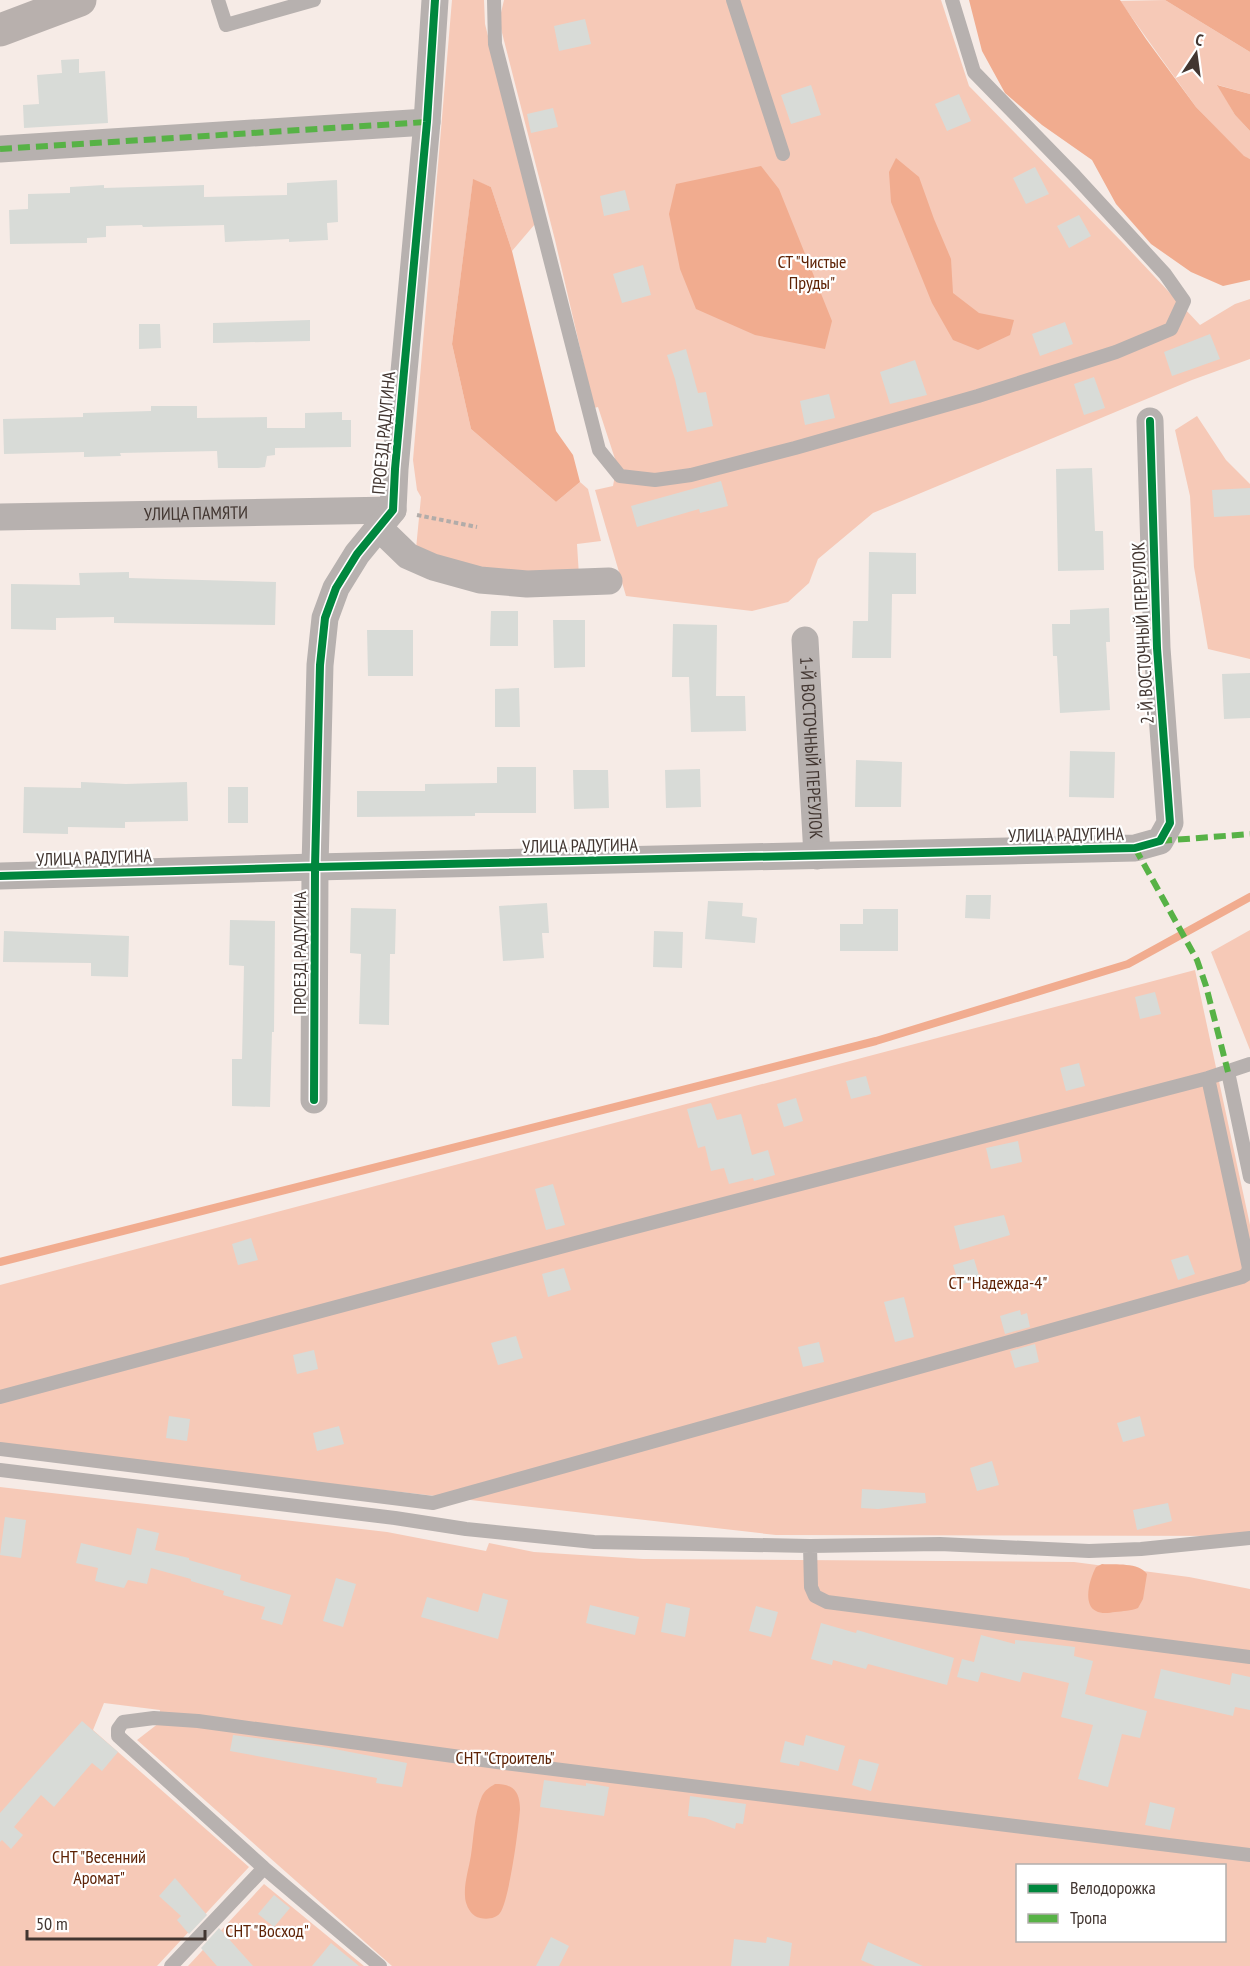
<svg xmlns="http://www.w3.org/2000/svg" width="1250" height="1966" viewBox="0 0 1250 1966" font-family="'PT Sans Narrow',sans-serif">
  <style>
    .green { fill: #f6c9b7; fill-rule: evenodd }
    .water { fill: #f1ac8f }
    .lines { fill: none; stroke-linecap: round; stroke-linejoin: round }
    .stream { stroke: #f1ac8f; stroke-width: 8 }
    .building { fill: #d8dbd7 }
    .path { stroke: #b2aca9; stroke-width: 4; stroke-dasharray: 4.5 3; stroke-linecap: butt }
    .lane { stroke: #b7b1af; stroke-width: 14 }
    .street { stroke: #b7b1af; stroke-width: 27 }
    .secondary { stroke: #b8b0ad; stroke-width: 33 }
    .quiet { stroke: #57b246; stroke-width: 6; stroke-dasharray: 12 6; stroke-linecap: butt }
    .cycleway-casing { stroke: #fff; stroke-width: 11 }
    .cycleway { stroke: #00873e; stroke-width: 8 }
    .labels { text-anchor: middle; stroke-width: 4.5; stroke-linejoin: round; paint-order: stroke }
    .park-label { font-size: 18px; fill: #5e2306; stroke: #fff }
    .street-label { font-size: 18px; fill: #423631; stroke: #fff }
  </style>
  <rect width="100%" height="100%" fill="#f6ebe6"/>
  <path class="green" d="M452,0H484L485,24L535,224L512,251L491,187L473,180L452,344L471,429L556,502L580,482L588,489L601,541L577,544L579,576L460,566L416,549L421,497L417,490L413,460Z
    M504,0H941L969,86L1123,243L1200,325L1235,304L1250,299V359L1192,380L873,513L818,559L809,583L788,602L752,611L626,596L595,490L613,486L617,465L598,407L594,408L555,240L499,21Z
    M1165,0L1250,52V94L1218,85L1235,115L1250,131V159L1244,157L1196,107L1120,1Z
    M1197,416L1226,460L1250,484V659L1208,649L1194,567L1190,496L1175,430Z
    M1250,930V1050L1211,952Z
    M1195,970L1250,1225V1536L776,1535L0,1446V1285Z
    M0,1487L387,1532L486,1551L489,1543L534,1552L643,1559L1074,1562L1189,1577L1250,1589V1966H392L137,1740L159,1723L160,1710L104,1703L93,1730L249,1867L157,1966H0ZM1018,1866H1224V1940H1018Z
    M264,1884L364,1966H188Z"/>
  <path class="water" d="M969,0H1120L1146,39L1196,107L1244,156L1250,159V280L1223,286L1191,272L1151,244L1116,204L1092,160L1042,125L1005,93L982,51Z
    M1165,0H1250V52Z
    M1217,85L1250,94V131L1235,115Z
    M896,158L919,177L934,219L951,259L953,293L979,313L1014,320L1010,335L978,350L953,340L932,303L891,202L889,172Z
    M761,166L779,189L832,321L825,349L755,335L696,309L680,269L669,214L676,184Z
    M473,179L491,187L512,251L556,431L573,455L580,482L556,502L471,429L452,344Z
    M1102,1564C1115,1565 1139,1562 1147,1574L1143,1599L1138,1608C1131,1611 1123,1611 1115,1612C1109,1613 1101,1614 1096,1611C1082,1604 1090,1578 1096,1567Z
    M495,1784C503,1784 511,1785 516,1792C519,1796 520,1804 520,1809C519,1826 509,1902 500,1913C495,1920 482,1920 475,1916C469,1912 465,1903 465,1896C464,1883 469,1868 471,1855C474,1836 474,1814 482,1796C485,1790 490,1787 495,1784Z"/>
  <g class="lines">
    <path class="stream" d="M0,1262L876,1041L1128,964L1250,897"/>
  </g>
  <path class="building" d="M585,19L591,44L559,51L554,26Z
    M79,59V73L105,71L108,123L24,128L23,105L39,104L37,75L62,73L61,60Z
    M811,85L821,115L791,124L781,95Z
    M959,94L971,121L947,131L935,104Z
    M553,108L558,127L531,133L527,114Z
    M1035,167L1049,194L1026,204L1013,178Z
    M337,180L338,222L327,223L328,240L289,242V239L225,242L224,225L143,227L142,225L106,226V237L87,238V243L10,244L9,210L28,209V194L70,193V187L104,185V188L204,185V197L287,195V183Z
    M625,190L630,210L604,216L600,196Z
    M1079,215L1091,236L1069,248L1057,226Z
    M643,265L651,295L622,303L613,274Z
    M310,320V341L213,343V323Z
    M1065,322L1073,344L1040,356L1032,334Z
    M139,324H160L161,348L139,349Z
    M1210,334L1220,359L1172,376L1164,352Z
    M686,349L698,393L706,392L713,426L687,432L675,379L667,355Z
    M915,360L927,395L890,404L880,372Z
    M1094,377L1105,408L1084,415L1074,384Z
    M829,394L835,418L805,425L800,401Z
    M151,406H197V418L267,417V428H305V413L342,412V420H351V447L275,448V455L267,456L265,467L258,468H218L217,451L120,453L121,456L84,457V452L4,454L3,419L83,417V413L151,411Z
    M1092,468L1095,531H1103L1104,570L1058,571L1056,469Z
    M721,481L728,506L700,513L699,509L637,527L631,506Z
    M1250,488V515L1214,517L1212,490Z
    M869,552L916,553V594H892L891,658H852L853,621H868Z
    M129,572V578L276,582L275,625L114,623V617L56,618V630L11,629V584L80,585L79,573Z
    M1109,608L1110,642H1106L1110,710L1060,713L1057,656H1053L1052,624H1070V610Z
    M491,611H518V646H490Z
    M553,620H585V667L554,668Z
    M673,624L717,625L716,696H745L746,731L691,732L689,677H672Z
    M367,630H413V676H368Z
    M1250,673V718L1224,719L1222,674Z
    M519,688L520,727H495V689Z
    M1070,751L1115,752L1114,798L1069,797Z
    M856,760L902,762L901,807H855Z
    M497,767H536V813H475V816L357,817V791H425V784L497,783Z
    M700,769L701,807L666,808L665,770Z
    M573,770H608L609,808L574,809Z
    M81,782L126,784L187,782L188,821L125,822V828L68,827V834L23,833L24,787L81,788Z
    M228,787H248V823H228Z
    M966,895H991L990,919L965,918Z
    M708,901L743,903L742,916L757,918L755,943L705,939Z
    M547,903L549,933H542L544,958L503,961L499,906Z
    M351,908L396,909L395,954H390L389,1025L359,1024L361,954L350,953Z
    M863,909H898V951H840V924H863Z
    M230,920L275,921L274,1032H272L270,1107L232,1106V1059H242L244,966L229,965Z
    M4,931L129,936L128,977L91,976V963L3,962Z
    M654,931L683,932L682,968L653,967Z
    M1155,992L1161,1014L1140,1019L1135,997Z
    M1079,1063L1085,1086L1066,1091L1060,1068Z
    M866,1076L871,1094L851,1099L846,1081Z
    M796,1098L803,1121L784,1127L777,1104Z
    M711,1103L717,1120L741,1114L752,1155L768,1150L775,1175L754,1181L753,1178L729,1184L724,1168L711,1171L705,1146L698,1148L687,1109Z
    M1018,1141L1022,1162L991,1169L986,1148Z
    M553,1184L565,1225L546,1230L535,1189Z
    M1004,1215L1010,1235L960,1250L954,1226Z
    M251,1238L258,1260L238,1265L232,1244Z
    M1188,1255L1195,1274L1178,1280L1171,1260Z
    M974,1259L980,1279L959,1285L953,1265Z
    M564,1268L571,1290L548,1297L542,1274Z
    M904,1297L914,1337L895,1342L884,1302Z
    M1020,1310L1021,1315L1027,1313L1030,1327L1005,1334L1000,1316Z
    M516,1336L523,1358L498,1365L491,1343Z
    M819,1342L824,1362L803,1367L798,1347Z
    M1035,1344L1039,1362L1015,1368L1010,1351Z
    M314,1350L318,1369L297,1374L293,1355Z
    M169,1416L190,1419L187,1441L166,1438Z
    M1140,1416L1145,1436L1123,1442L1117,1423Z
    M339,1426L344,1444L317,1451L313,1433Z
    M992,1461L999,1485L977,1491L970,1468Z
    M862,1489L925,1493L926,1503L878,1509L861,1508Z
    M1168,1503L1172,1521L1137,1530L1133,1510Z
    M5,1517L26,1520L21,1558L0,1555Z
    M137,1528L159,1533L155,1550L189,1558V1560L241,1575L240,1580L291,1595L282,1625L261,1619L265,1607L223,1595L224,1591L191,1581V1579L151,1568L147,1584L128,1580L124,1588L95,1581L98,1568L76,1563L81,1543L131,1555Z
    M336,1578L356,1584L343,1627L323,1621Z
    M483,1593L508,1600L498,1639L421,1617L427,1597L478,1612Z
    M666,1603L690,1608L685,1637L661,1632Z
    M590,1605L639,1617L635,1635L586,1623Z
    M756,1606L778,1612L771,1637L749,1631Z
    M821,1623L856,1633L857,1630L954,1658L947,1685L868,1664L866,1669L833,1660L832,1665L811,1659Z
    M981,1635L1015,1644V1640L1075,1647L1074,1656L1093,1661L1085,1694L1147,1711L1140,1738L1122,1734L1108,1787L1078,1779L1093,1725L1061,1717L1069,1683L1023,1672L1020,1682L981,1672L978,1682L957,1677L962,1659L974,1662Z
    M1161,1669L1230,1685L1232,1673L1250,1677V1710L1235,1707L1233,1716L1154,1698Z
    M82,1721L118,1752L102,1771L92,1763L54,1807L41,1795L14,1827L23,1835L11,1849L2,1840L0,1842V1813Z
    M233,1735L324,1747L407,1763L402,1787L376,1783L377,1778L230,1751Z
    M806,1735L845,1746L838,1771L800,1761Z
    M785,1741L804,1746L799,1766L780,1762Z
    M859,1759L879,1764L871,1791L852,1785Z
    M544,1780L586,1786V1783L609,1787L604,1816L540,1807Z
    M690,1796L746,1804L743,1824L736,1823L735,1829L705,1818L688,1816Z
    M1150,1802L1175,1808L1170,1830L1145,1825Z
    M175,1878L207,1915L189,1934L177,1920L181,1916L159,1896Z
    M274,1895L290,1908L274,1927L258,1914Z
    M219,1928L253,1966H217L201,1948Z
    M551,1937L569,1946L559,1966H536Z
    M767,1937L792,1943L789,1966H731L734,1939L766,1943Z
    M868,1942L923,1966H875L861,1960Z
    M331,1943L359,1966H312Z"/>
  <g class="lines">
    <path class="path" d="M417,515L477,527"/>
    <path class="lane" d="M218,0L226,25L314,0
      M494,0L495,44L599,450L620,476L655,480L691,475L795,448L978,396L1116,352L1171,329L1184,301L1165,274L1075,176L974,72L952,0
      M733,0L783,154
      M1228,1072L1250,1177
      M0,1397L624,1230L1208,1078L1250,1064
      M0,1449L433,1503L1242,1277L1247,1274L1249,1268L1208,1078
      M0,1470L395,1518L466,1529L594,1542L810,1546L940,1544L1089,1551L1141,1549L1250,1538
      M810,1546L811,1587L815,1596L827,1602L1250,1657
      M171,1966L264,1868
      M380,1966L264,1868L118,1736V1729L123,1722L154,1718L198,1721L497,1762L1250,1855"/>
    <g class="street">
      <path d="M0,149L427,122"/>
      <path id="s1" d="M0,517L393,510"/>
      <path d="M378,527L408,556L433,567L480,580L527,584L609,581"/>
      <path id="s2" d="M805,640L817,856"/>
      <path d="M0,876L315,867L1135,848L1160,841L1170,823L1157,648L1150,421"/>
      <path d="M314,1100L315,867L320,665L325,618L336,588L357,554L393,510L395,469L427,122L435,0"/>
    </g>
    <path class="secondary" d="M0,30L80,0"/>
    <path class="quiet" d="M0,149L427,122
      M1160,841L1250,834
      M1135,848L1197,960L1206,986L1228,1072"/>
    <g class="cycleway-casing">
      <path id="cycleway" d="M0,876L315,867L1135,848L1160,841L1170,823L1157,648L1150,421
        M314,1100L315,867L320,665L325,618L336,588L357,554L393,510L395,469L427,122L435,0"/>
    </g>
    <use href="#cycleway" class="cycleway"/>
  </g>
  <g class="labels">
    <g class="park-label">
      <text x="812" y="268">СТ "Чистые<tspan x="812" dy="21">Пруды"</tspan></text>
      <text x="998" y="1289">СТ "Надежда-4"</text>
      <text x="505" y="1764">СНТ "Строитель"</text>
      <text x="99" y="1863">СНТ "Весенний<tspan x="99" dy="21">Аромат"</tspan></text>
      <text x="267" y="1937">СНТ "Восход"</text>
    </g>
    <g class="street-label">
      <text transform="translate(384 433) rotate(-85)" y="6">ПРОЕЗД РАДУГИНА</text>
      <text dy="6" stroke="none"><textPath href="#s1" startOffset="196">УЛИЦА ПАМЯТИ</textPath></text>
      <text transform="translate(1143 633) rotate(-93)" y="6">2-Й ВОСТОЧНЫЙ ПЕРЕУЛОК</text>
      <text dy="6" stroke="none"><textPath href="#s2" startOffset="108">1-Й ВОСТОЧНЫЙ ПЕРЕУЛОК</textPath></text>
      <text transform="translate(1066 835) rotate(-1)" y="6">УЛИЦА РАДУГИНА</text>
      <text transform="translate(580 846) rotate(-1)" y="6">УЛИЦА РАДУГИНА</text>
      <text transform="translate(94 858) rotate(-2)" y="6">УЛИЦА РАДУГИНА</text>
      <text transform="translate(300 953) rotate(-90)" y="6">ПРОЕЗД РАДУГИНА</text>
    </g>
  </g>
  <rect x="1016" y="1864" width="210" height="78" fill="#ffffff" stroke="#b3afad" stroke-width="1.5"/>
  <rect x="1028" y="1884" width="30" height="9" fill="#00873e" stroke="#b3afad" stroke-width="1.5"/>
  <text x="1070" y="1894" font-size="18" fill="#423631">Велодорожка</text>
  <rect x="1028" y="1914" width="30" height="9" fill="#57b246" stroke="#b3afad" stroke-width="1.5"/>
  <text x="1070" y="1924" font-size="18" fill="#423631">Тропа</text>
  <g transform="translate(1196 54) rotate(13)" stroke="#ffffff" stroke-width="4.5" paint-order="stroke">
  <path d="M0-4.5L10 22L0 15L-10 22Z" fill="#423631"/>
  <text y="-9" font-size="16" font-weight="bold" text-anchor="middle" fill="#423631">С</text>
  </g>
  <path d="M27 1930v9h178v-9" fill="none" stroke="#423631" stroke-width="3"/>
  <text x="36" y="1930" font-size="18" fill="#423631" stroke="#ffffff" stroke-width="4.5" paint-order="stroke">50 m</text>
</svg>
